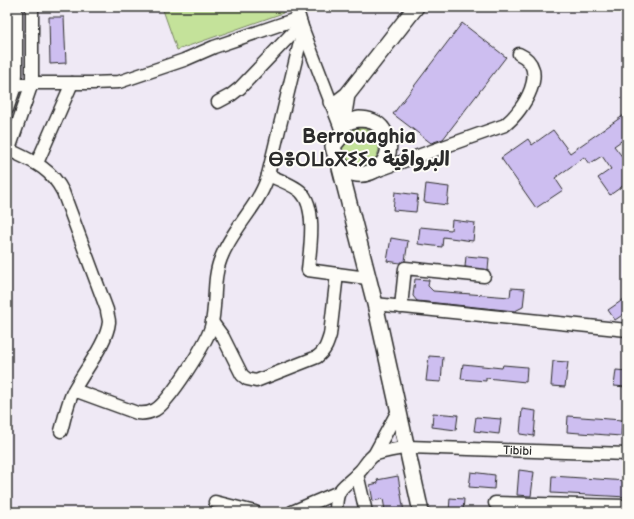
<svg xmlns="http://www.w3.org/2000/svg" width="634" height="519" viewBox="0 0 634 519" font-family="'Balsamiq Sans','Playpen Sans Arabic','Noto Sans Tifinagh',sans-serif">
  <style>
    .green { fill: #c4e29a; stroke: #788662 }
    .building { fill: #cdbef0; stroke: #2b2b2b }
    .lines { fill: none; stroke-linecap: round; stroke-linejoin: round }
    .minor-casing { stroke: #2b2b2b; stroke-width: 15 }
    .tertiary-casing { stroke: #2b2b2b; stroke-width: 18 }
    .minor { stroke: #fdfcf7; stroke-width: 12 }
    .tertiary { stroke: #fdfcf7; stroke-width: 15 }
    .labels { text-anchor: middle; stroke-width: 4; stroke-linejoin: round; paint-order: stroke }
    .street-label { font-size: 12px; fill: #2b2b2b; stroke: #fdfcf7 }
    .town-label { font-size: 20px; font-weight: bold; fill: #2b2b2b; stroke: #fdfcf7 }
  </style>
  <rect width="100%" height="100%" fill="#efe9f5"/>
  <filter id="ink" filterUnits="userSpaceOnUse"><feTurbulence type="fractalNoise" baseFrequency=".025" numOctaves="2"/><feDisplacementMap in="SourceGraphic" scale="8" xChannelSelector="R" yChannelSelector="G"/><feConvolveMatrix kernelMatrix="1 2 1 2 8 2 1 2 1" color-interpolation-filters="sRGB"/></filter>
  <g filter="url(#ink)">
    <path class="green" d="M162,7H281L283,13L177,50Z
      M341 147a19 19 0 1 1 38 0a19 19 0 1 1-38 0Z"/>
    <path class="building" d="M49,17H64L66,63L50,64Z
      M462,23L506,57L443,139L431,143L393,114Z
      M627,113V137L614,146L624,159L627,157V183L610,195L598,178L611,169L602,156L589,164L584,157L555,178L563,190L536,208L501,158L528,139L532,145L553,130L570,153Z
      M426,184L449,187L447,205L424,202Z
      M395,192L418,195L416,212L393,210Z
      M452,220L475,223L473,241L443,237L442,247L418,244L420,227L451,230Z
      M391,238L408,241L405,261L400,263L387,261Z
      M466,256L489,258L488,270L465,267Z
      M415,279L429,280L428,286L433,291L510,297L511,288L525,289L523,307L515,311L417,301L413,296Z
      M627,297V312L615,320L608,310Z
      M429,356L443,357L441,382L426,381Z
      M553,361L568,362L565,387L551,386Z
      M463,364L502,368L503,365L527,367L526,382L486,378V381L461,379Z
      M616,370L627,371V387L614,386Z
      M522,409L536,411L534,436L520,434Z
      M433,413L458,415L456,430L432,427Z
      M568,416L622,420L621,436L567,432Z
      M476,417L501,419L499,434L474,431Z
      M519,470L534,472L531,496L517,495Z
      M471,472L495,475L494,489L469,487Z
      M398,476L404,512H389L388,509L385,510L383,499L373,501L370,485L378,483L377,480Z
      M552,476L627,481V497L551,493Z
      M450,498L464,499L463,512H449Z"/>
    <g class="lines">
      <g class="minor-casing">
        <g id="minor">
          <path d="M296,7L303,30L342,131"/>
          <path d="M7,88L32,83H92L119,82L184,60L214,47L299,18"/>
          <path d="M218,102L231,95L240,88L301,24"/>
          <path d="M7,109L15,86L16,74V7"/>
          <path d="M9,150C32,161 51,168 63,192L107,310C107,314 109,318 109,322C107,343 84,371 74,390C67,403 65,417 61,431"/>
          <path d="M7,155L32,83V7"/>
          <path d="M37,163L72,83"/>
          <path d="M373,172L505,125C523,111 551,68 519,54"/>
          <path d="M337,274L367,278"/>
          <path d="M375,304L627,330"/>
          <path d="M401,307L405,268L484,276"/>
          <path d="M212,322L223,337L242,375L247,379L256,381L317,357C325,351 327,345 330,335L337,274L308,270C310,249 317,208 301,192C294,185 277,179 268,175"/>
          <path d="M74,390L137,413C143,414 149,413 155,410C169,402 206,344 211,327C217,305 212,279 221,258C232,229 257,208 267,179L303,30"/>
          <path d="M374,455L399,409"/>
          <path d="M357,474L366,512"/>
          <path d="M215,502L255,512"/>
          <path d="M495,503L627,506"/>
          <path d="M292,512L339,492"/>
          <path id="s1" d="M336,512C336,484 345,488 360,471C364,467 369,458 374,455C382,451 399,449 408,447L627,454"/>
        </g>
      </g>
      <g class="tertiary-casing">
        <path id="tertiary" d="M331,102L334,105L347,95
          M359,119C368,119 378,122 383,130C408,169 342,198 333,146L343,134L342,126L350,121Z
          M342,126L347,95L416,7
          M339,164L375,304L421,512"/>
      </g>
      <use href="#minor" class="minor"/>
      <use href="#tertiary" class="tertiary"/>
    </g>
  </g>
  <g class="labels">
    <g class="street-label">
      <text dy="4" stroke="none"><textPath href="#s1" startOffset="216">Tibibi</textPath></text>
    </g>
    <g class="town-label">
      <text x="359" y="143">Berrouaghia<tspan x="359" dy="23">ⴱⴻⵔⵡⴰⴳⵉⵢⴰ البرواقية</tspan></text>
    </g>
  </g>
  <rect width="634" height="519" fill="none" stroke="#fdfcf7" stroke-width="24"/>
  <rect x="12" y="12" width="610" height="495" fill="none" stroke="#2b2b2b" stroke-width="1.5" filter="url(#ink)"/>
</svg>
